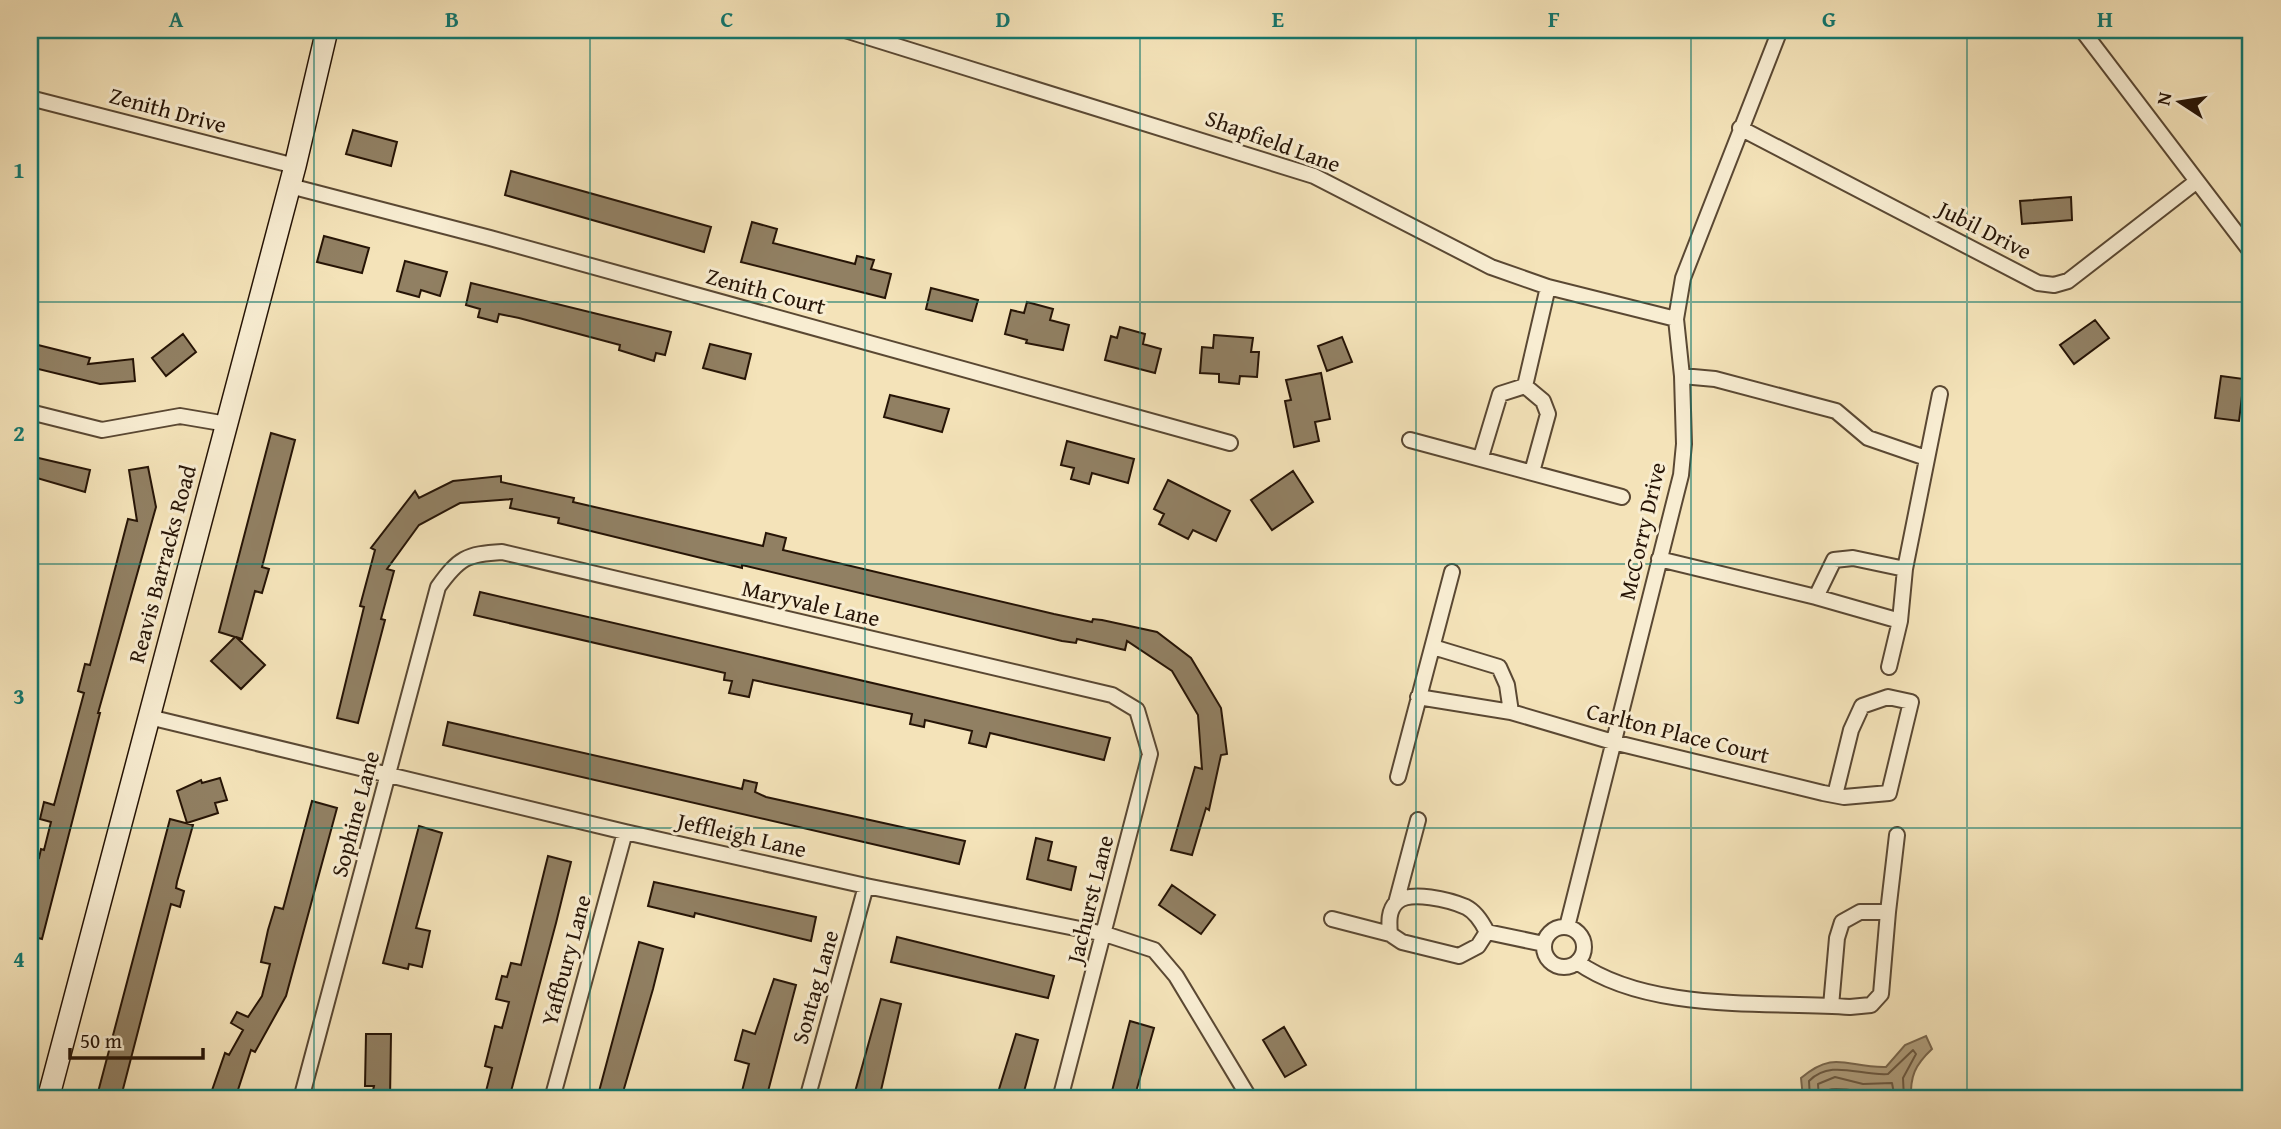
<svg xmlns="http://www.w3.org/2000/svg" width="2281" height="1129" viewBox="0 0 2281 1129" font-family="'Gentium Book Plus',serif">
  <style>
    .water { fill: #ae9d7c; stroke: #78664d; stroke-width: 2 }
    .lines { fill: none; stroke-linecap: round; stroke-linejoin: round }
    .shore { stroke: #6a5841; stroke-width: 2 }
    .building { fill: #918063; stroke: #261406; stroke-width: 2 }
    .street-casing { stroke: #5a4833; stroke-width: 18 }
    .secondary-casing { stroke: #261406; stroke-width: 24 }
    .street { stroke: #f8edd2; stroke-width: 14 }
    .secondary { stroke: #f8edd2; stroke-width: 21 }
    .grid { fill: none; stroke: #0f766e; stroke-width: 2; stroke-opacity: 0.55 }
    .labels { text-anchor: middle; stroke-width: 6; stroke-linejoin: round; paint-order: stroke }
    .street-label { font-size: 23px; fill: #261406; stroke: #f8edd2 }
    .neatline { fill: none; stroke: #0f766e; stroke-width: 2.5 }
    .grid-label { font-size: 23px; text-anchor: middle; font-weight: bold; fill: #0f766e }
  </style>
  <rect width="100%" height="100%" fill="#f4e3b9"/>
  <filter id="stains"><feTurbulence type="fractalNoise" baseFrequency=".00286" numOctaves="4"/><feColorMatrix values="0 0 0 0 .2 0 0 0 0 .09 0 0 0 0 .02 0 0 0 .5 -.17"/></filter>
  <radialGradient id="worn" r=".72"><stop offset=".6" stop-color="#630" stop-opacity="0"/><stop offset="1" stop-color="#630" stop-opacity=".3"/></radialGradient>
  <path class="water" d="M1926,1036L1932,1049C1915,1065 1910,1076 1911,1099L1803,1098L1801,1078C1835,1049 1847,1068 1886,1067L1905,1045Z"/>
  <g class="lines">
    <path class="shore" d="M1810,1099L1809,1081C1831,1059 1859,1076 1888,1074L1913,1050L1916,1054L1903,1078L1904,1099
      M1819,1099L1818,1084L1835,1077L1863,1084L1892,1083L1895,1099
      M1829,1099V1090C1838,1086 1868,1094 1882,1094L1884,1099"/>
  </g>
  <path class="building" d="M353,130L397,142L391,166L346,154Z
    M511,171L711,227L704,252L505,195Z
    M2071,197L2072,220L2022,224L2020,201Z
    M752,222L777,229L773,243L855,264L857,256L874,260L871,269L891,274L885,298L741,262Z
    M324,236L369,248L362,273L317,262Z
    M405,261L447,272L440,296L421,290L419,297L397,291Z
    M471,283L671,332L665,355L656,353L654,361L619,350L620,345L519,318L499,314L497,322L478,317L480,309L466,305Z
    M931,288L978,300L972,321L926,309Z
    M1027,302L1053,309L1050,320L1069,325L1063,350L1026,343L1027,340L1005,334L1011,310L1024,313Z
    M2095,320L2109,338L2074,364L2060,345Z
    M1120,327L1145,334L1143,344L1161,349L1155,373L1105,360L1111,336L1117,338Z
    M183,334L196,352L166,376L152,358Z
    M1214,335L1253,338L1251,352H1259L1257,377L1240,376L1239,384L1219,382V374L1200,373L1202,347L1213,348Z
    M1342,337L1352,362L1327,371L1318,346Z
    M30,343L90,358L88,364L133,359L135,381L100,384L30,367Z
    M710,344L751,354L745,379L703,368Z
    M1321,373L1330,419L1315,422L1319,441L1294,447L1285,401L1291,400L1286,380Z
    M2221,376L2244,379L2239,421L2215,418Z
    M890,395L949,409L942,432L884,417Z
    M271,433L295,440L262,567L269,569L262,593L255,591L242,639L236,637L265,665L241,689L211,661L235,637L219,632Z
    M1067,441L1134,459L1128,483L1092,473L1089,484L1071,479L1074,468L1061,465Z
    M30,456L90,470L85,492L30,476Z
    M148,467L156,507L98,713H100L42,939L30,936V856L39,858L41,849L44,850L51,822L40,819L44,802L54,805L84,693L78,691L85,664L90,665L128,519L137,521L129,470Z
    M1293,471L1313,502L1272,530L1251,500Z
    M501,476V482L574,498L573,502L763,546L766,533L786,538L783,550L1054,614L1092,622L1093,619L1102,620L1157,632L1191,658L1221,708L1227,754L1221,755L1209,810L1206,808L1192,855L1171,850L1195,767L1202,769L1198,715L1172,671L1127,641L1125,650L1077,639L1076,643L1062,641L742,565V568L558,523L559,518L510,508L512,499L460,503L419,525L387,569L394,571L381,619L385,620L358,723L337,718L364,607L360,606L375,550L371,548L415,491L419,498L453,481Z
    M1168,480L1230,511L1216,541L1193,530L1188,539L1159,524L1164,514L1154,509Z
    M480,592L1110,738L1104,760L990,733L986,747L969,743L972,731L925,720L924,727L910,724L912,714L753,680L749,697L729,693L732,681L724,680L725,673L474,615Z
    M448,722L742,789L744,780L757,783L755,792L766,797L965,841L959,864L443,745Z
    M220,778L227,800L215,803L218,813L187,823L177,791L201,780L202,783Z
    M312,801L337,808L286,996L255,1052L251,1050L235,1099H209L225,1053L229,1055L243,1030L231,1023L237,1012L248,1017L262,996L270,964L261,962L268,930L275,907L283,909Z
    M170,819L193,825L177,882L176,888L184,891L180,907L171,904L122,1093L119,1099H109L97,1096Z
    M419,826L442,833L416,928L430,931L422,967L409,964L408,969L383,963Z
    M1036,838L1052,842L1048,860L1076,867L1071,890L1027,879Z
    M548,856L571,862L556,923L509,1099H484L492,1068L485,1066L495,1026L502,1028L509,1002L496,999L502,976L507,977L511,963L521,965Z
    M654,882L816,917L811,941L695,913L694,917L648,906Z
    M1172,885L1215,915L1201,934L1159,905Z
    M897,937L1054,976L1048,998L891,962Z
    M639,942L663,949L653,989L621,1099H597Z
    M774,979L796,985L766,1099H740L749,1064L735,1060L743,1030L755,1034Z
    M881,999L901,1004L879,1099H853Z
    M1130,1021L1154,1028L1134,1099H1110Z
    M1284,1027L1306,1065L1285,1077L1263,1040Z
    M366,1034H391L390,1099H371L374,1086H365Z
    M1016,1034L1038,1040L1022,1099H996Z"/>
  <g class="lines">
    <g class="street-casing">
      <path id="street" d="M845,30L1314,176L1491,267L1548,287L1676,319
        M2082,30L2251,252
        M30,98L295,166
        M1740,128L2038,283L2054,285L2068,281L2197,181
        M290,186L490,238L1230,443
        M1682,376L1715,379L1836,411L1868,438L1926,458
        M1525,386L1548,287
        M1525,386L1543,401L1548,414L1532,472
        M30,412L102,430L180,416L227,424
        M1410,440L1622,497
        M1481,457L1500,394L1525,386
        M1659,559L1816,597L1900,621
        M1816,597L1834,560L1853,558L1905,569
        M1433,647L1499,667L1507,685L1511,712
        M1889,667L1900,621L1905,569L1940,394
        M1418,697L1511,712L1613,742L1823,793L1844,797L1889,793L1911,702L1888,697L1862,706L1851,730L1835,795
        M149,717L625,832L866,886L1105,934L1154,950L1176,976L1250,1099
        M1398,777L1452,572
        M1396,903L1418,820
        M1888,912L1897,835
        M1332,919L1390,934
        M1544 947a20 20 0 1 1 40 0a20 20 0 1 1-40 0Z
        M1567,927L1681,475L1684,444L1682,376L1676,319L1683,278L1780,30
        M1487,932C1482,922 1476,912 1466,907C1450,900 1410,890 1397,902C1388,910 1389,923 1390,934L1402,942L1459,956L1478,946L1487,932L1544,944
        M1577,962C1649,1013 1766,1001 1850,1007L1871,1005L1881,994L1888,912H1860L1842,922L1837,938L1831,1006
        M301,1099L438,587C459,558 466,554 502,552L1112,695L1137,710L1150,754L1060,1099
        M552,1099L625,832
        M807,1099L866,886"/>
    </g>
    <g class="secondary-casing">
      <path id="secondary" d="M48,1099L295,166L327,30"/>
    </g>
    <use href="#street" class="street"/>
    <use href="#secondary" class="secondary"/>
  </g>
  <path class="grid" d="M314,30V1099M590,30V1099M865,30V1099M1140,30V1099M1416,30V1099M1691,30V1099M1967,30V1099M30,302H2251M30,564H2251M30,828H2251"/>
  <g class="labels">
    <g class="street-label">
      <text transform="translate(168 110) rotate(15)" y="8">Zenith Drive</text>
      <text transform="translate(1273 141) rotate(20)" y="8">Shapfield Lane</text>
      <text transform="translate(1985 230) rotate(27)" y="8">Jubil Drive</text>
      <text transform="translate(766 291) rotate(15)" y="8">Zenith Court</text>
      <text transform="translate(1642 531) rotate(-77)" y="8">McCorry Drive</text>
      <text transform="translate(162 564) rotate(-75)" y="8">Reavis Barracks Road</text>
      <text transform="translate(811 603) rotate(13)" y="8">Maryvale Lane</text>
      <text transform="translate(1678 733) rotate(14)" y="8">Carlton Place Court</text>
      <text transform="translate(355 814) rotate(-75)" y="8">Sophine Lane</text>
      <text transform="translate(742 835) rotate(13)" y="8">Jeffleigh Lane</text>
      <text transform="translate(1090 899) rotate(-76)" y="8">Jachurst Lane</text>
      <text transform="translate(566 960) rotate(-75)" y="8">Yaffbury Lane</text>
      <text transform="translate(815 987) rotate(-74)" y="8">Sontag Lane</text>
    </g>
  </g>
  <rect width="2281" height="1129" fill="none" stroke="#f4e3b9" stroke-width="77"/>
  <g transform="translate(2180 102) rotate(282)" stroke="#f8edd2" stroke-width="5" paint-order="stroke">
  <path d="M0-5L12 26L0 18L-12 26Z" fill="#261406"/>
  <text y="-10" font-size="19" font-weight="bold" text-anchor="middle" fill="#261406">N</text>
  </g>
  <path d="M70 1048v10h133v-10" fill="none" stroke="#261406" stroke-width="3.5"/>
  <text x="80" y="1048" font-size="21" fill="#261406" stroke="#f8edd2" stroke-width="5" paint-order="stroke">50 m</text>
  <rect x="38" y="38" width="2204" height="1052" class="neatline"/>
  <g class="grid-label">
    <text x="176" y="27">A</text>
    <text x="452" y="27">B</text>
    <text x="727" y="27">C</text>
    <text x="1003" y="27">D</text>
    <text x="1278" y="27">E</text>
    <text x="1554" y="27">F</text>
    <text x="1829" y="27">G</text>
    <text x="2105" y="27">H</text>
    <text x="19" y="178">1</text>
    <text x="19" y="441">2</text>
    <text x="19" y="704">3</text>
    <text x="19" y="967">4</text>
  </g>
  <rect width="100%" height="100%" filter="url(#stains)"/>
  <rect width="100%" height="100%" fill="url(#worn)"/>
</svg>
